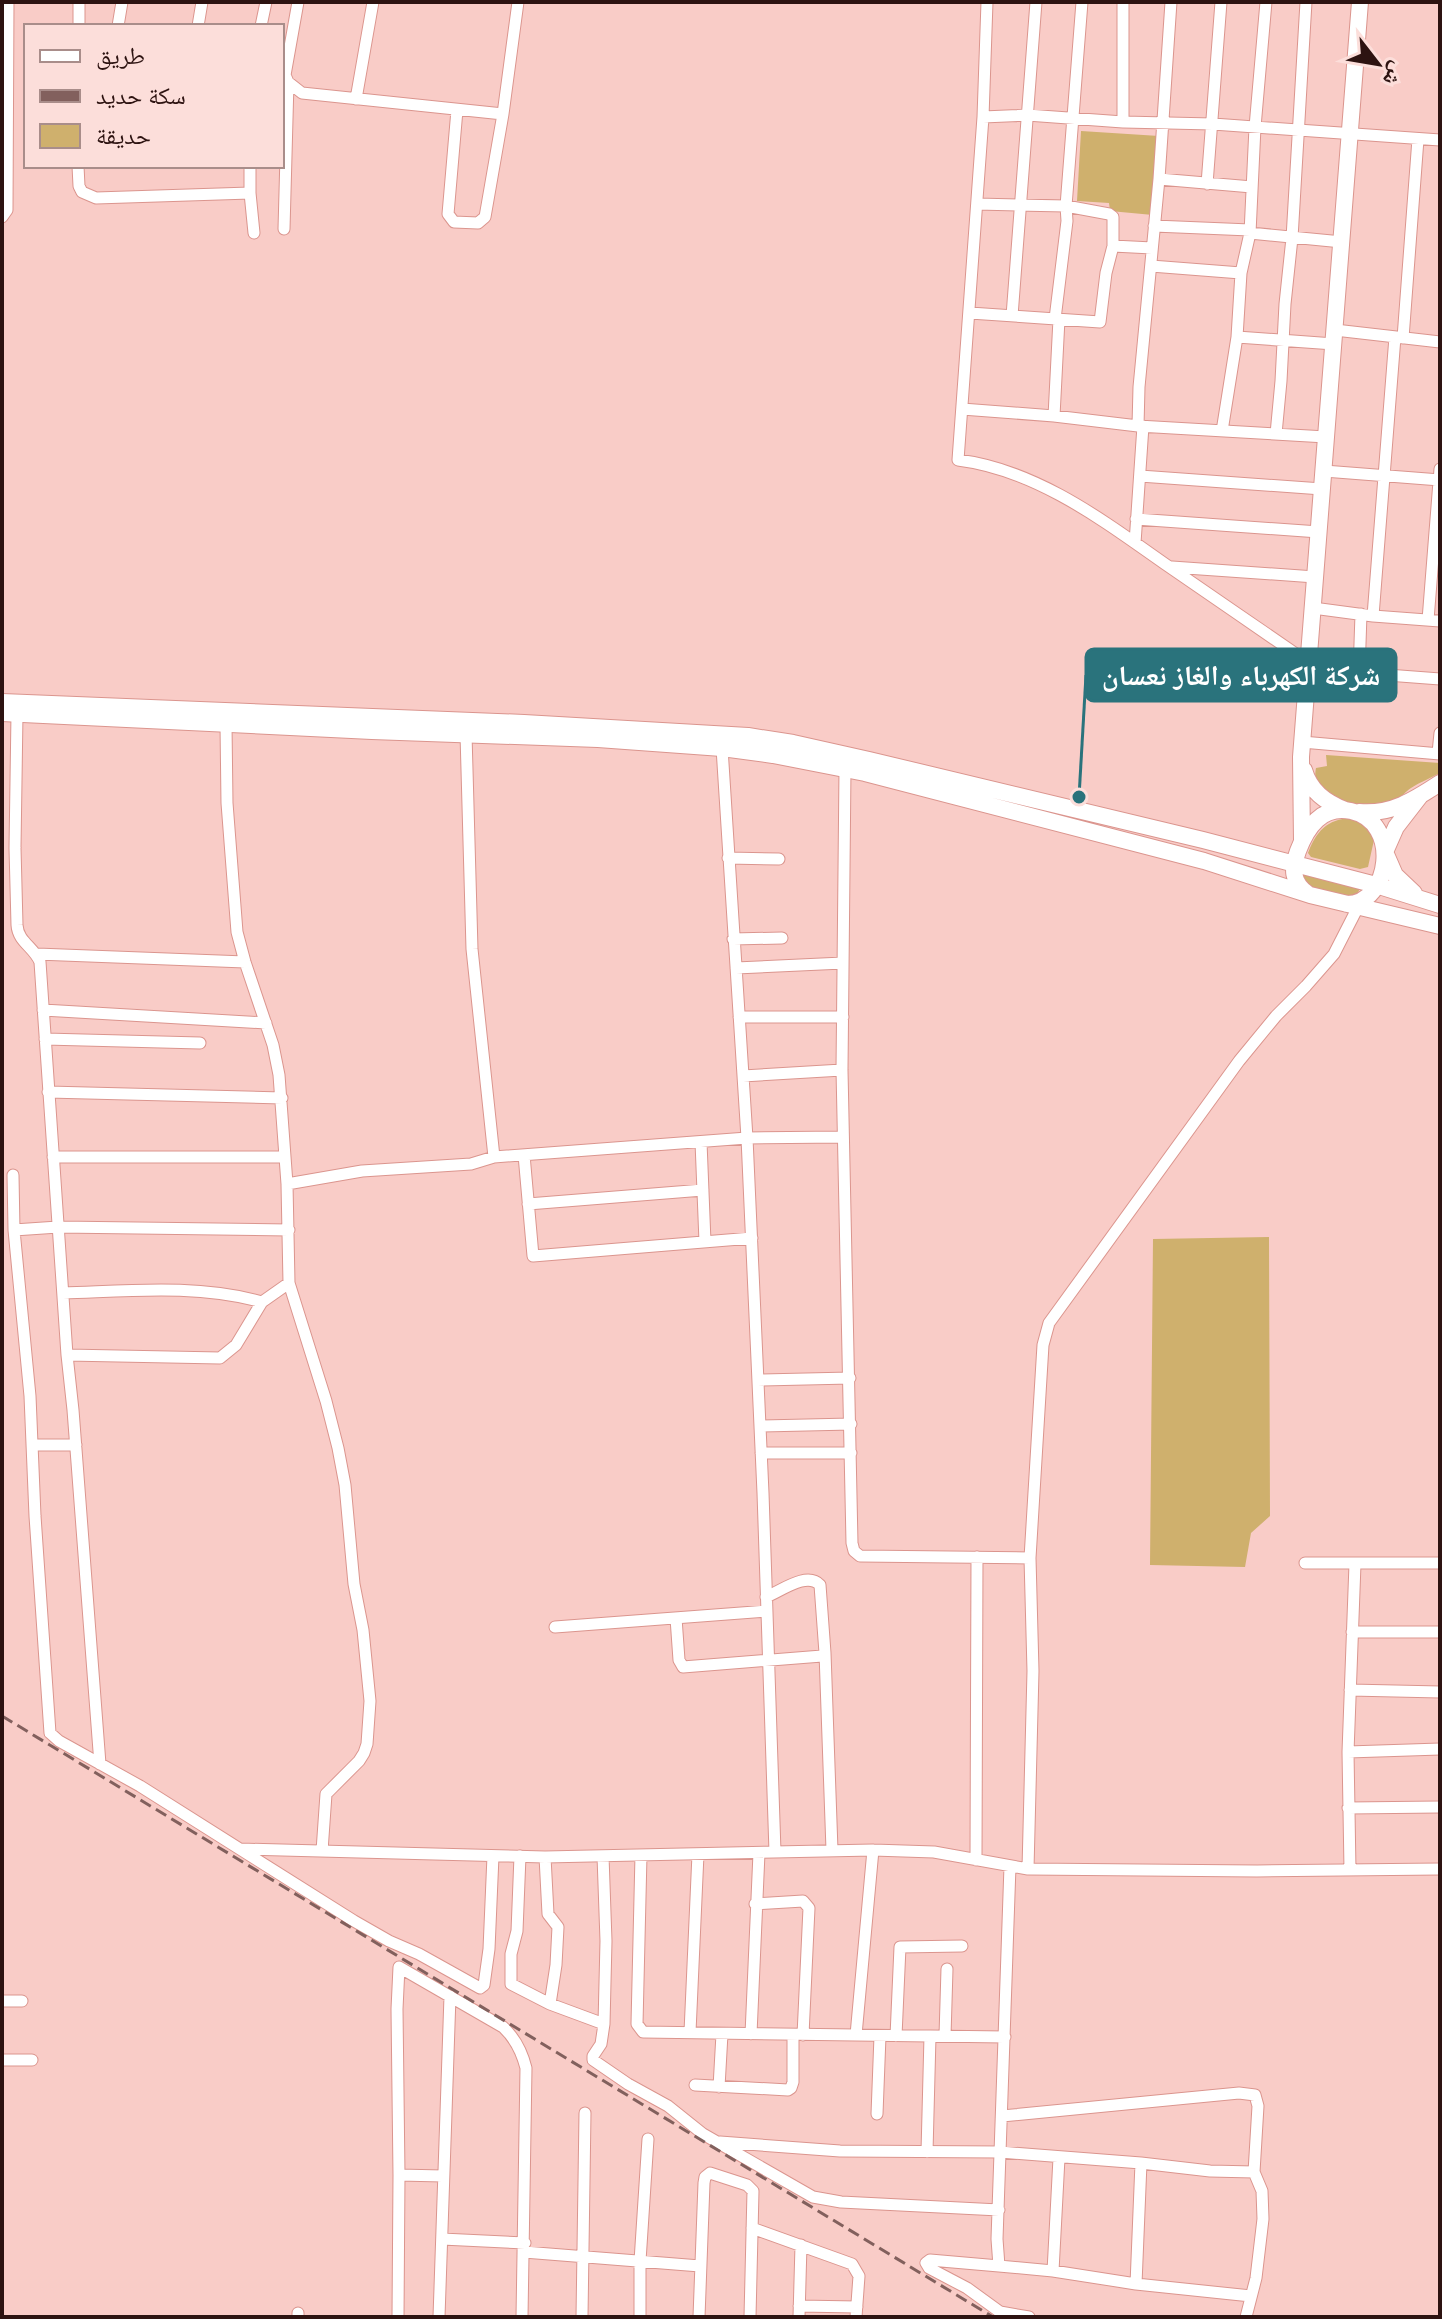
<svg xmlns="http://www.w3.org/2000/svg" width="1442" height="2319" viewBox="0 0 1442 2319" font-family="Spectral,'Noto Naskh Arabic',serif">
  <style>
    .green { fill: #cfb06d }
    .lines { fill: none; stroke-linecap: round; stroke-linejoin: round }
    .street-casing { stroke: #db958e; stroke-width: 13 }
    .secondary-casing { stroke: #db958e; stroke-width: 18 }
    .street { stroke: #fff; stroke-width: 11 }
    .secondary { stroke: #fff; stroke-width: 16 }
    .rail { stroke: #82605d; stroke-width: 3; stroke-dasharray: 12 6; stroke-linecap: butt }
    .leader { fill: none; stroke: #2a737c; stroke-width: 3 }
    .callout-dot { fill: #2a737c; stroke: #fcdeda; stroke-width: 3 }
    .callout { fill: #2a737c; stroke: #2a737c; stroke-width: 3 }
    .callout-label { font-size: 28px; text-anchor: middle; font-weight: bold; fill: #fff }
  </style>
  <rect width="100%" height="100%" fill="#f9ccc7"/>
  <path class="green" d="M1081,131L1159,136L1153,215L1110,211L1109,203L1077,201Z
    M1326,755L1440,763V773C1431,778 1420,782 1411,788C1406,791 1402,797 1396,799C1378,808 1345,807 1330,793C1320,785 1313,781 1316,768L1327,766Z
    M1351,818L1368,828L1374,840L1368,867L1360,869L1311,857L1308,853C1316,832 1327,819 1351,818Z
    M1304,873L1360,888L1357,895C1340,899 1316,893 1304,880Z
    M1269,1237L1270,1516L1251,1533L1245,1567L1150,1565L1153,1239Z"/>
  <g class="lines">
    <g class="street-casing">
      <path id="street" d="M298,2L285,75L288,82L302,93L503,114L518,2
        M987,2L983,117L958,460C1038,470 1105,522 1168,566C1215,598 1262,631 1309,663
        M79,26V2
        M118,26L122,2
        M198,26L202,2
        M261,26L266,2
        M356,99L373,2
        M457,110L448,214L454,222L478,223L485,217L503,114
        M983,117L1027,115L1123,122L1213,124L1440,140
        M1123,122V2
        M78,166L79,186L82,192L96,198L250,193
        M250,166V193L254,233
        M1159,179L1252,187
        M1207,184L1221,2
        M977,204L1066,206L1082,2
        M2,217L7,210L8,2
        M1154,226L1250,230
        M284,229L288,82
        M1250,233L1255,127L1266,2
        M1151,266L1241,273L1250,233L1342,242
        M970,313L1100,322L1106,273L1113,246L1152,248
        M1012,316L1036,2
        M1055,319L1067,221L1066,206L1109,214L1113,217V246
        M1335,330L1440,342
        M1237,337L1334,344
        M1403,338L1418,139
        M962,409L1054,416L1138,426L1326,437
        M1054,416L1059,319
        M1138,426L1139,387L1159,179L1171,2
        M1222,431L1237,337L1241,273
        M1276,434L1281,381L1285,304L1292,238L1306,2
        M1324,471L1440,480
        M1140,476L1322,489
        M1136,519L1319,532
        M1135,543L1143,426
        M1172,567L1315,577
        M1313,608L1373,616L1440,621
        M1373,616L1395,337
        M1428,620L1440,469
        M1308,669L1440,679
        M1359,673L1361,614
        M17,714L15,848L17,925C18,942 34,947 40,962L67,1355
        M226,725L227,803L237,932L245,962L273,1045L279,1075L287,1184L289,1283L326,1401L338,1448L345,1485L354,1584L363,1630L370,1701L367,1744L364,1753L359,1761L326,1794L322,1851
        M466,734L472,949L494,1157
        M1302,742L1440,754
        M722,748L747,1138L763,1493L775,1852
        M1438,753L1440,733
        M845,769L842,1070L852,1543L854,1551L860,1556L1030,1558
        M728,858L779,859
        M733,939L782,938
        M37,954L245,962
        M736,968L843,963
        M43,1010L266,1023
        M739,1017H843
        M45,1039L200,1043
        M743,1076L842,1070
        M48,1092L282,1098
        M701,1142L705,1242
        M524,1155L533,1256L752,1238
        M53,1157H284
        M13,1175L14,1230
        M287,1184L362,1171L471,1164L494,1157L747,1138L843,1137
        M528,1204L703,1190
        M289,1230L58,1227L14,1230L30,1396L35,1516L50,1733L59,1741L140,1786L354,1921L389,1941L419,1954L480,1988L484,1985L489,1949L493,1856
        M63,1293C130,1291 197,1284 262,1302
        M758,1380L850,1378
        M760,1426L851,1424
        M32,1445H76
        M761,1453H851
        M1305,1563H1440
        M676,1618L679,1660L683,1667L822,1656L825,1653L820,1585C807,1571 781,1591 766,1597
        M555,1627L766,1611
        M1352,1632H1440
        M825,1653L832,1850
        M1350,1690L1440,1692
        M1348,1752L1440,1749
        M100,1764L73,1410L67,1355L220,1358L236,1345L262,1302L289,1283
        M1348,1808L1440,1807
        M241,1849L545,1857L873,1850L934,1852L1028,1869L1257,1871L1440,1869
        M641,1855L637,2024L643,2032L1005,2037
        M520,1856L517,1931L511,1954V1984L550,2004L604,2024
        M603,1856L606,1941L604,2024L601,2044L593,2056V2060L628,2084L668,2106L703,2134L813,2197L841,2202L999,2210
        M545,1857L548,1914L558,1927L556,1965L550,2004
        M976,1860L977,1557
        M1010,1866L997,2239L999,2266L1053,2271L1136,2284L1251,2296
        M1028,1869L1033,1671L1030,1558L1043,1345L1049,1323L1239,1061L1276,1016L1306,986L1334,954L1358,907
        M1350,1870L1348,1752L1355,1564
        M755,1904L803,1901L809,1908L803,2035
        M2,2001H22
        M690,2032L698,1854
        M751,2034L759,1853
        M856,2035L873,1850
        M896,2036L900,1947L962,1946
        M945,2036L947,1969
        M2,2060H32
        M695,2085L788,2090L791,2088L793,2082V2035
        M719,2087L722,2034
        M877,2114L880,2036
        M1002,2116L1239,2093L1255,2095L1258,2106L1254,2172L1262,2191L1263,2219L1256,2278L1246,2317
        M720,2142L840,2151L1000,2152L1141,2163L1210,2171L1254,2172
        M927,2152L930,2036
        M399,2175L443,2176
        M752,2228L852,2264L859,2276L856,2317
        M442,2239L525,2243
        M524,2252L700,2266
        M999,2266L930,2260L926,2263L929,2268L967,2288L1000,2312L1029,2317
        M1053,2271L1059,2158
        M1136,2284L1141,2163
        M799,2306L857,2307
        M298,2317V2313
        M398,2317L399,2175L397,2009L399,1967L503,2027C515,2038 522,2052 526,2068L522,2317
        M439,2317L450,1996
        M582,2317L585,2113
        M640,2317V2261L648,2139
        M699,2317L704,2183L705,2177L710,2173L747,2185L753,2191L750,2317
        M799,2317L801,2245"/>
    </g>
    <g class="secondary-casing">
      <path id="secondary" d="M2,702L524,723L748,736L793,743L869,760L1203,840L1376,885L1440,905
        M2,713L372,731L598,739L722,748L773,755L865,773L1204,861L1310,895L1440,926
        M1304,770C1310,791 1325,802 1345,810
        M1359,812C1391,815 1414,800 1440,783
        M1302,841L1301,757L1360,2
        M1414,893L1395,875L1385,852L1396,827L1420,796
        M1308,894C1291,882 1292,868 1298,851C1307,827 1322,805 1351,811C1402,822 1390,904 1347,904"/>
    </g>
    <use href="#street" class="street"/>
    <use href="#secondary" class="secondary"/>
    <path class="rail" d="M2,1716L993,2317"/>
  </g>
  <path class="leader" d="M1079 797L1086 675"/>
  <circle class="callout-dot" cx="1079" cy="797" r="8"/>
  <rect class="callout" x="1086" y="649" width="310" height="52" rx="8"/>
  <g class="callout-label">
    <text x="1241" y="685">شركة الكهرباء والغاز نعسان</text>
  </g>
  <rect width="1442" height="2319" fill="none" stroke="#2d1311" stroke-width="8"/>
  <rect x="24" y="24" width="260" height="144" fill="#fcdeda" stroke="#a98d8a" stroke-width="2"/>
  <rect x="40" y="50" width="40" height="12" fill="#ffffff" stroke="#a98d8a" stroke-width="2"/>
  <text x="96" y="64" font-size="24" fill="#2d1311">طريق</text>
  <rect x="40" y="90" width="40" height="12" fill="#82605d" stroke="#a98d8a" stroke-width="2"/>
  <text x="96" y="104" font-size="24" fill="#2d1311">سكة حديد</text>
  <rect x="40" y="124" width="40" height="24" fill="#cfb06d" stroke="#a98d8a" stroke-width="2"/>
  <text x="96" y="144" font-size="24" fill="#2d1311">حديقة</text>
  <g transform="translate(1378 64) rotate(121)" stroke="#fcdeda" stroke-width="6" paint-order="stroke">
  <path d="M0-6L14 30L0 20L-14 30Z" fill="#2d1311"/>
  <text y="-12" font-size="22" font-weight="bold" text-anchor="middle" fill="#2d1311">ش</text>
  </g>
</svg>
